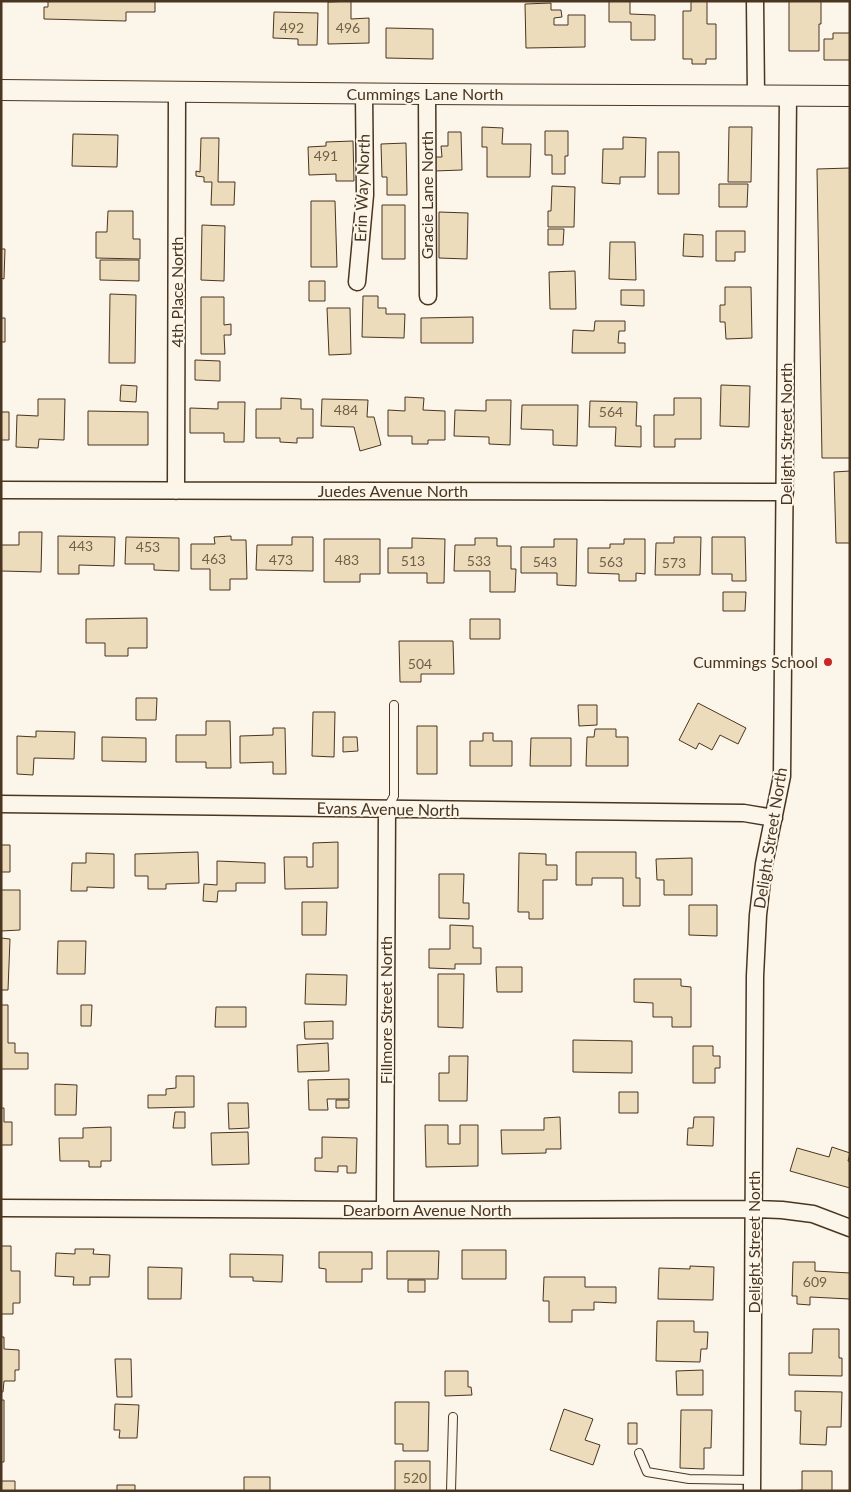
<svg xmlns="http://www.w3.org/2000/svg" width="851" height="1492" viewBox="0 0 851 1492" font-family="Lato,sans-serif">
  <style>
    .building { fill: #ecdcbc; stroke: #4a3520 }
    .lines { fill: none; stroke-linecap: round; stroke-linejoin: round }
    .service-casing { stroke: #4a3520; stroke-width: 10 }
    .minor-casing { stroke: #4a3520; stroke-width: 19 }
    .tertiary-casing { stroke: #4a3520; stroke-width: 22 }
    .service { stroke: #fbf6e9; stroke-width: 8 }
    .minor { stroke: #fbf6e9; stroke-width: 16 }
    .tertiary { stroke: #fbf6e9; stroke-width: 20 }
    .poi-dot { fill: #c62828; stroke: #fbf6e9; stroke-width: 2 }
    .labels { text-anchor: middle; stroke-width: 4; stroke-linejoin: round; paint-order: stroke }
    .number-label { font-size: 14px; fill: #725f47 }
    .street-label { font-size: 16px; fill: #4a3520; stroke: #fbf6e9 }
    .poi-label { font-size: 16px; fill: #4a3520; stroke: #fbf6e9; text-anchor: end }
  </style>
  <rect width="100%" height="100%" fill="#fbf6e9"/>
  <path class="building" d="M48,1H155V12H126V21L44,19V7H48Z
    M351,1V19L369,18V43L328,44V2Z
    M609,1H630V14L655,15V40H631V22H609Z
    M691,1H707V24H716V59H706V64H692V59H683V11H691Z
    M789,1H821V24H819V51H789Z
    M551,3V10H561L562,17L554,18V25H568V15H585V47L526,48L525,4Z
    M274,12L318,13L317,45H298V39L273,38Z
    M386,28L433,29V59L386,58Z
    M833,33H850V60H824V39H833Z
    M482,127L503,128L502,144H531L530,177H487V147H482Z
    M729,127H752L751,182H728Z
    M545,131H568V156H565V174H552V155H545Z
    M448,132H461L462,170L434,171V157H442L441,146H448Z
    M73,134L118,135L117,167L72,166Z
    M623,137L646,138L645,177H620V184L602,183L603,149H623Z
    M201,138H219L218,182H235L234,205H211L212,182H204V177L196,176V171L200,172Z
    M353,141L354,181H336V174L309,175L308,147L326,146V142Z
    M406,143L407,195H387V177H382L381,144Z
    M658,152H679V194H658Z
    M850,168V458H822L817,169Z
    M719,184H748L747,207H719Z
    M552,186L575,187L574,227H548V211H551Z
    M311,201H335L337,267H311Z
    M382,205H405V259H382Z
    M108,211H133V239H140V259L96,258V232H107Z
    M439,212L468,213L467,259L439,258Z
    M202,225L225,226L224,281L201,280Z
    M548,229H564L563,245H548Z
    M716,231H745V252H735V261H716Z
    M684,234L703,235V257L683,256Z
    M610,242H635L636,280L609,279Z
    M1,249H5L4,279L1,278Z
    M100,260H139V281L100,280Z
    M575,271L576,309H550L549,272Z
    M309,281H325V301H309Z
    M725,287H751L752,338L726,339L725,322H720V305H725Z
    M621,290H644V306L621,305Z
    M110,294L136,295L135,363H109Z
    M363,296H378V308H386V314H405L404,338L362,337Z
    M201,297H224V325L231,324V335H224L225,354H201Z
    M327,308H350L351,354L329,355Z
    M473,317V343H421V318Z
    M1,318H5V342H1Z
    M595,321H625V331H619L618,343H625V353H572L573,330L594,331Z
    M195,360L220,361V381L195,380Z
    M121,385L137,386L136,402L120,401Z
    M721,385L750,386L749,427L720,426Z
    M405,397L424,398L423,410L445,411V440H428V444H412V436H388V410L405,411Z
    M281,398L301,399V409H313V438H297V443L280,442V438H256V409H281Z
    M674,398H701V439H675V447H654V415H674Z
    M38,399H65L64,440L39,439L38,448L16,447L17,415L38,416Z
    M322,399L368,400L367,417H374L381,445L360,451L354,427L321,426Z
    M486,400H511L510,445L489,444V437L454,436L455,410L486,411Z
    M590,401L637,402L636,426H641V447L615,446L616,427H589Z
    M218,402H245L244,442H224V433H190V408L218,409Z
    M522,405H578L577,446L553,445V430L521,429Z
    M88,411L148,412V445H88Z
    M1,412H9V440H1Z
    M850,471V543H836L834,472Z
    M19,532H42L41,572L1,571V545H19Z
    M58,536L115,537L114,566L79,565V574H58Z
    M231,536V540H246L247,579H230V590H210V569H191V544H215L214,537Z
    M126,537L179,538V571L154,570V564H125Z
    M292,537H313V571L256,570L257,545H292Z
    M674,537H701L700,575H655L656,543H674Z
    M712,537H745L746,581H732V574H712Z
    M412,538L445,539L444,583H427V573H388V548H412Z
    M475,538H497V546H511V569H516L515,592H490V571H454L455,545H475Z
    M324,539H380V574H360V582H324Z
    M554,539H577L576,586L557,585V573H521V547H554Z
    M624,539H645V574L636,573V581H619V574L588,573V548H610V544H624Z
    M723,592H746L745,611H723Z
    M147,618V648H128V656H105V643H86V619Z
    M470,619H500V639H470Z
    M399,641H453L454,674H421V682H400Z
    M136,698H157L156,720H136Z
    M698,703L746,728L738,744L720,735L712,750L699,743L696,749L679,740Z
    M578,705H597V725L579,726Z
    M313,712H335L334,757L312,756Z
    M206,721H230L231,768H206V762H176V735H206Z
    M417,726H437V774H417Z
    M273,728H285L286,774H273V762L240,763V736L273,735Z
    M595,729H616V737H628V766H586L587,737H594Z
    M36,731L75,732L74,759L34,758L33,775L17,774V736L36,737Z
    M483,733H493V741H512V766H470V741H483Z
    M102,737L146,738V762L102,761Z
    M343,737H357L358,751L343,752Z
    M531,738H571V766H530Z
    M338,842V888L285,889L284,857H307V867H313V843Z
    M1,845H10V872H1Z
    M198,852L199,883L166,884V889H148V876H135V854Z
    M576,852H636V878H640V906H623V878H592V885H576Z
    M86,853L114,854V888L87,887V891H71L72,863H86Z
    M519,853L546,854V865H557V880H543V919H529V912H518Z
    M692,858V895H664V880H657L656,859Z
    M217,861L265,863V883H236V891H218L217,902L203,901L204,884L217,885Z
    M439,874H464L463,903H469V919L439,918Z
    M1,890H20V930L1,931Z
    M302,902H327L326,935H302Z
    M689,905H717V936L689,935Z
    M450,925L473,926V948H481V964H455V969L429,968V949H450Z
    M1,938L10,939L8,990H1Z
    M58,941H86L85,974H57Z
    M496,967H522V992H497Z
    M306,974L347,975L346,1005L305,1004Z
    M438,974H464L463,1028L438,1027Z
    M634,979H681V986L691,987V1027H672V1017H653V1003L634,1002Z
    M1,1005H8V1043H15V1053H28V1069H1Z
    M81,1005H92L91,1026H81Z
    M216,1007H246V1027H215Z
    M333,1021V1039H305L304,1022Z
    M573,1040L632,1041V1073L573,1072Z
    M328,1043L329,1071L298,1072L297,1045Z
    M693,1046H713V1056H720V1068H715V1083H693Z
    M449,1056H468L467,1101H439V1073H449Z
    M176,1076H194V1107L148,1108V1095H166V1089L176,1088Z
    M349,1079V1099H327L328,1110H309L308,1080Z
    M55,1084L77,1085L76,1115H55Z
    M619,1092H638V1113H619Z
    M336,1100H349V1108H336Z
    M228,1103H248L249,1128L229,1129Z
    M1,1108H4V1122H12V1145H1Z
    M175,1112H185V1128H173Z
    M560,1117L561,1149H546V1153L502,1154L501,1130H544V1118Z
    M694,1117H714L713,1146L687,1145L688,1128H693Z
    M425,1125H448V1144H460V1125H478V1166L426,1167Z
    M111,1127V1161H101V1167H89V1161H60L59,1138H83V1128Z
    M248,1132L249,1164L212,1165L211,1133Z
    M322,1137L357,1138L356,1173H347V1166H338V1172L315,1171V1158H322Z
    M832,1147L850,1153L848,1161L850,1162V1188L790,1171L797,1148L829,1157Z
    M1,1246H11V1271H20V1303H13V1314H1Z
    M75,1249H94L93,1254L110,1255L109,1277H90V1285H73L74,1277L55,1276L56,1253L75,1254Z
    M462,1250H506V1279H462Z
    M387,1251H439L438,1279H387Z
    M319,1252H372V1269H362V1282H326V1269L319,1268Z
    M230,1254L283,1255L282,1282L253,1281V1277H230Z
    M793,1262H815V1271L850,1273V1299L810,1297V1305L797,1304V1296H792Z
    M690,1266L714,1267L713,1300L658,1299L659,1268L690,1269Z
    M148,1267L182,1268L181,1299H148Z
    M544,1277H585V1287H616V1303L594,1302V1310H572V1322H549V1301H543Z
    M408,1280H425V1292H408Z
    M657,1321H694V1332H708L707,1349H701L700,1362L656,1361Z
    M813,1329H839V1358H842V1376L789,1375V1353H812Z
    M1,1337H4V1349L19,1350V1370H15V1381H4L3,1392H1Z
    M115,1359H131L132,1397H117Z
    M703,1370V1395H677L676,1371Z
    M445,1371H468V1387H471L472,1395L445,1396Z
    M795,1391L842,1392L841,1427H827L826,1445L800,1444L801,1411H795Z
    M1,1400H4V1462H1Z
    M395,1402H429L428,1451H403V1444H395Z
    M115,1404L139,1405L137,1438H119L120,1430H114Z
    M564,1409L593,1419L585,1440L600,1445L593,1465L550,1450Z
    M681,1410H712L711,1448H704V1469L680,1468Z
    M628,1423H637V1444H628Z
    M395,1461H430V1491H395Z
    M802,1471H832V1491H793L802,1490Z
    M244,1477H270V1491H244Z
    M1,1481H15V1491H1Z
    M117,1485H135V1491H117Z"/>
  <g class="lines">
    <g class="service-casing">
      <path id="service" d="M387,809L394,796V705
        M639,1453L647,1472L689,1479L752,1480
        M451,1491L453,1417"/>
    </g>
    <g class="minor-casing">
      <path id="minor" d="M755,1L756,96
        M427,94L428,296
        M357,282L365,195L364,93
        M1,490L785,492
        M176,491L177,92
        M1,804L744,813L774,818
        M1,1208L385,1210L755,1209L782,1210L813,1214L850,1228
        M385,1210L387,809
        M752,1491L755,976L758,915L764,864L782,776L788,96"/>
    </g>
    <g class="tertiary-casing">
      <path id="tertiary" d="M1,90L427,94L850,96"/>
    </g>
    <use href="#service" class="service"/>
    <use href="#minor" class="minor"/>
    <use href="#tertiary" class="tertiary"/>
  </g>
  <circle class="poi-dot" cx="828" cy="662" r="5"/>
  <g class="labels">
    <g class="number-label">
      <text x="292" y="33">492</text>
      <text x="348" y="33">496</text>
      <text x="326" y="161">491</text>
      <text x="346" y="415">484</text>
      <text x="611" y="417">564</text>
      <text x="81" y="551">443</text>
      <text x="148" y="552">453</text>
      <text x="214" y="564">463</text>
      <text x="281" y="565">473</text>
      <text x="347" y="565">483</text>
      <text x="413" y="566">513</text>
      <text x="479" y="566">533</text>
      <text x="545" y="567">543</text>
      <text x="611" y="567">563</text>
      <text x="674" y="568">573</text>
      <text x="420" y="669">504</text>
      <text x="815" y="1287">609</text>
      <text x="415" y="1483">520</text>
    </g>
    <g class="street-label">
      <text x="425" y="100">Cummings Lane North</text>
      <text transform="translate(362 188) rotate(-88)" y="6">Erin Way North</text>
      <text transform="translate(427 195) rotate(-90)" y="6">Gracie Lane North</text>
      <text transform="translate(177 292) rotate(-90)" y="6">4th Place North</text>
      <text transform="translate(786 434) rotate(-90)" y="6">Delight Street North</text>
      <text x="393" y="497">Juedes Avenue North</text>
      <text transform="translate(388 809) rotate(1)" y="6">Evans Avenue North</text>
      <text transform="translate(770 838) rotate(-81)" y="6">Delight Street North</text>
      <text transform="translate(386 1010) rotate(-90)" y="6">Fillmore Street North</text>
      <text x="427" y="1216">Dearborn Avenue North</text>
      <text transform="translate(754 1242) rotate(-90)" y="6">Delight Street North</text>
    </g>
    <g class="poi-label">
      <text x="818" y="668">Cummings School</text>
    </g>
  </g>
  <rect width="851" height="1492" fill="none" stroke="#4a3520" stroke-width="5"/>
</svg>
